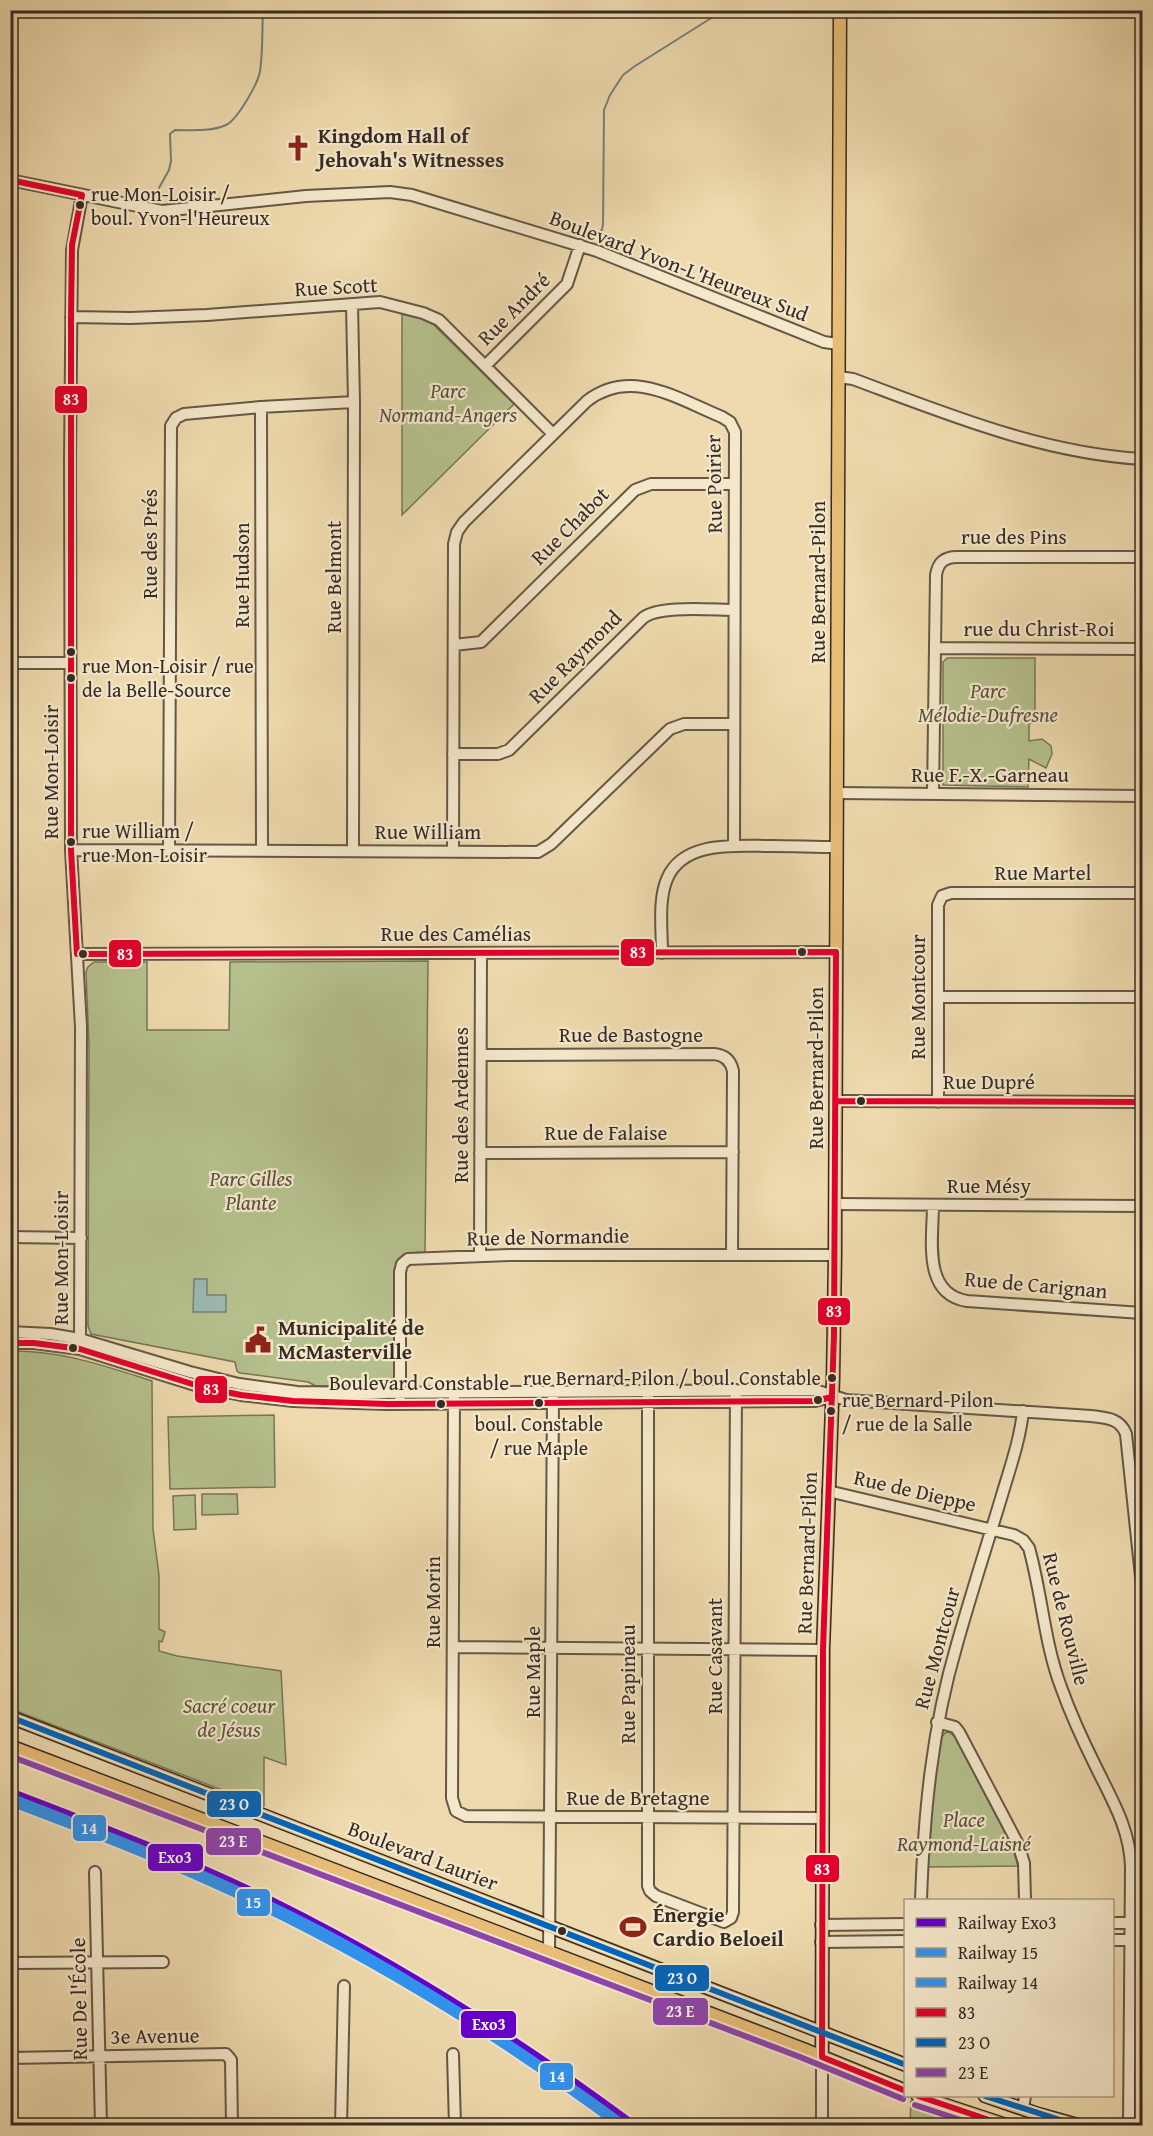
<svg xmlns="http://www.w3.org/2000/svg" width="1153" height="2136" viewBox="0 0 1153 2136" font-family="'Gentium Book Plus',serif">
  <style>
    .green { fill: #b5c08d; stroke: #767659; stroke-width: 1.5 }
    .water { fill: #9cb9b3; stroke: #74807a; stroke-width: 1.5 }
    .lines { fill: none; stroke-linecap: round; stroke-linejoin: round }
    .stream { stroke: #74807a; stroke-width: 2 }
    .minor-casing { stroke: #655747; stroke-width: 14 }
    .major-casing { stroke: #372b25; stroke-width: 15 }
    .minor { stroke: #f4e7ca; stroke-width: 10 }
    .major { stroke: #e7bd77; stroke-width: 12 }
    .bus-1-casing { stroke: #f4e7ca; stroke-width: 10 }
    .bus-2-casing { stroke: #f4e7ca; stroke-width: 10 }
    .bus-3-casing { stroke: #f4e7ca; stroke-width: 10 }
    .bus-1 { stroke: #e4002b; stroke-width: 6 }
    .bus-2 { stroke: #0065bd; stroke-width: 6 }
    .bus-3 { stroke: #8e44ad; stroke-width: 6 }
    .rail-1-casing { stroke: #f4e7ca; stroke-width: 12 }
    .rail-2-casing { stroke: #f4e7ca; stroke-width: 12 }
    .rail-3-casing { stroke: #f4e7ca; stroke-width: 12 }
    .rail-1 { stroke: #60c; stroke-width: 8 }
    .rail-2 { stroke: #3093f1; stroke-width: 8 }
    .rail-3 { stroke: #3093f1; stroke-width: 8 }
    .bus-dot { fill: #372b25; stroke: #f4e7ca; stroke-width: 2 }
    .labels { text-anchor: middle; stroke-width: 4.5; stroke-linejoin: round; paint-order: stroke }
    .bus-label { font-size: 20px; fill: #372b25; stroke: #f4e7ca; text-anchor: start }
    .poi-label { font-size: 21px; font-weight: bold; fill: #372b25; stroke: #f4e7ca; text-anchor: start }
    .street-label { font-size: 21px; fill: #372b25; stroke: #f4e7ca }
    .park-label { font-size: 21px; font-style: italic; fill: #56503f; stroke: #f4e7ca }
    .line-badge { stroke: #f4e7ca; stroke-width: 2 }
    .badge-label { font-size: 16px; text-anchor: middle; font-weight: bold; fill: #fff }
  </style>
  <rect width="100%" height="100%" fill="#eedaae"/>
  <filter id="stains"><feTurbulence type="fractalNoise" baseFrequency=".00333" numOctaves="4"/><feColorMatrix values="0 0 0 0 .2 0 0 0 0 .09 0 0 0 0 .02 0 0 0 .5 -.17"/></filter>
  <radialGradient id="worn" r=".72"><stop offset=".6" stop-color="#630" stop-opacity="0"/><stop offset="1" stop-color="#630" stop-opacity=".3"/></radialGradient>
  <path class="green" d="M402,314L427,320L435,326L514,404L402,515Z
    M947,658H1035V723H1029V741L1042,739L1051,746L1052,754L1046,768L1029,759L1028,787L943,785V662Z
    M428,961L425,1252C410,1252 399,1254 394,1270V1379L389,1386H316L308,1382L240,1373L237,1371L235,1362L91,1334L88,1326L89,1046L86,972L88,967L94,962H147V1030H229L230,962Z
    M10,1351C60,1350 105,1366 152,1381L153,1529L159,1575V1629L165,1632L162,1642L159,1641V1651L177,1656L281,1671L286,1765L264,1757V1806L11,1709Z
    M274,1415L275,1487L170,1489L168,1417Z
    M202,1494H237L238,1514L202,1515Z
    M195,1495L196,1529L174,1530L173,1496Z
    M949,1732L955,1737L1012,1846L1018,1866L928,1867L931,1804L941,1738L945,1733Z
    M911,2101L981,2125H910Z"/>
  <path class="water" d="M194,1279H207V1295H226V1312H193Z"/>
  <g class="lines">
    <path class="stream" d="M159,188L169,170L171,161L170,134L175,130C191,130 211,132 226,125C237,120 258,84 260,71C263,52 262,30 263,10
      M555,227L561,222L594,234L602,230L603,224L604,110L610,95L623,75L635,66L724,10"/>
    <g class="minor-casing">
      <path id="minor" d="M10,180L162,211L306,196L390,192L412,195L597,251L824,342L838,344
        M352,305L354,402L353,850
        M71,317L131,318L207,315L380,302L423,313L439,320L553,434
        M485,366L567,284L580,245
        M838,377L853,379C947,414 1041,453 1142,459
        M261,407L262,851
        M454,645L481,642L635,490L651,484H734
        M935,648L1142,649
        M10,663H70
        M453,754H498L509,750L643,618C659,605 712,610 734,610
        M837,793L1142,796
        M933,794L936,575C938,562 945,557 957,557H1142
        M71,850L538,852L551,844L670,729L684,724H734
        M169,851L171,426L176,418L184,414L261,407L354,402
        M453,851L454,544L457,532L464,522L587,401C631,367 678,399 722,417L730,422L735,432L734,846
        M662,953C662,930 658,900 667,879C683,840 737,846 771,846C793,846 815,847 837,847
        M77,954L836,952
        M938,997H1142
        M481,1055L714,1054C725,1055 731,1061 733,1071L732,1254
        M836,1101L1142,1102
        M938,1102V905L942,896L951,893H1142
        M480,1153L733,1152
        M836,1204L1142,1206
        M933,1205C933,1238 922,1294 967,1301L1142,1313
        M10,1237L81,1238
        M480,1256L481,953
        M10,1332L50,1334L80,1339L190,1372L239,1384L297,1392L370,1393L815,1390L846,1400L1091,1416C1106,1418 1120,1418 1126,1434L1142,1586
        M10,1343H34L80,1349L205,1388L241,1395L293,1401L387,1404L815,1401L832,1397
        M80,1349L81,1027L71,850L70,461L72,250L82,195
        M648,1391V1886L650,1891L656,1896L724,1922L731,1918L733,1912L736,1390
        M400,1397V1272L402,1264L408,1259L509,1255H835
        M454,1397L452,1798L456,1811L466,1816L821,1818
        M828,1491L1014,1535L1023,1540L1029,1548C1042,1594 1044,1642 1061,1687C1071,1715 1083,1741 1096,1767C1112,1800 1130,1829 1131,1867L1129,2126
        M453,1647L823,1650
        M937,1722L955,1727L959,1732L1018,1844L1024,1863L1025,1900
        M95,1872L101,2126
        M921,1900C924,1812 932,1729 957,1644C971,1594 987,1545 1002,1495C1010,1468 1020,1440 1023,1411
        M1112,1923H1142
        M821,1925L906,1924
        M1112,1940H1142
        M821,1942L906,1941
        M549,1953L553,1398
        M10,1963L163,1962
        M453,2054L455,2126
        M822,2057V2126
        M10,2058L226,2054L231,2060L232,2126
        M1023,2109L1025,2096
        M341,2126L344,1986"/>
    </g>
    <g class="major-casing">
      <path id="major" d="M10,1717L906,2065
        M10,1746L803,2049L906,2091
        M822,2057L823,1650L833,1379L835,1255L840,10
        M918,2096L1009,2126
        M985,2096L1038,2114L1081,2126"/>
    </g>
    <use href="#minor" class="minor"/>
    <use href="#major" class="major"/>
    <g class="bus-1-casing">
      <path id="bus-1" d="M10,180L82,195L72,245L71,317V850L77,954L836,952L834,1335L823,1650L822,2057L906,2091
        M836,1101L1142,1102
        M10,1343H34L80,1349L205,1388L241,1395L293,1401L387,1404L815,1401L832,1397
        M918,2096L1007,2126"/>
    </g>
    <g class="bus-2-casing">
      <path id="bus-2" d="M10,1717L906,2065
        M985,2096L1079,2126"/>
    </g>
    <g class="bus-3-casing">
      <path id="bus-3" d="M10,1756L800,2057L903,2099
        M915,2105L979,2126"/>
    </g>
    <use href="#bus-1" class="bus-1"/>
    <use href="#bus-2" class="bus-2"/>
    <use href="#bus-3" class="bus-3"/>
    <g class="rail-1-casing">
      <path id="rail-1" d="M10,1792C99,1826 188,1860 274,1902C401,1965 521,2041 635,2126"/>
    </g>
    <g class="rail-2-casing">
      <path id="rail-2" d="M10,1802C87,1831 164,1860 238,1895C373,1958 500,2037 620,2126"/>
    </g>
    <g class="rail-3-casing">
      <path id="rail-3" d="M10,1797C115,1838 220,1878 320,1930C427,1987 528,2054 626,2126"/>
    </g>
    <use href="#rail-1" class="rail-1"/>
    <use href="#rail-2" class="rail-2"/>
    <use href="#rail-3" class="rail-3"/>
  </g>
  <defs>
    <g id="church-bare" transform="scale(2.07)"><path d="M-1.2-6h2.4v3.5h3.3v2.4h-3.3V6h-2.4V-.1h-3.3v-2.4h3.3Z" fill="#8f2418" stroke="#f4e7ca" stroke-width="2.5" paint-order="stroke"/></g>
    <g id="civic-bare" transform="scale(2.07)"><path d="M-.6-6.5H3V-4.5H.6V-3L4-1V1h2V6H-6V1h2V-1L-.6-3ZM-1.2 2.5V6h2.4V2.5Z" fill="#8f2418" stroke="#f4e7ca" stroke-width="2.5" paint-order="stroke"/></g>
    <g id="stadium-bare" transform="scale(2.07)"><path d="M0-5a6.5 5 0 1 0 0 10a6.5 5 0 1 0 0-10ZM-3.5-1.8h7v3.6h-7Z" fill="#8f2418" stroke="#f4e7ca" stroke-width="2.5" paint-order="stroke"/></g>
  </defs>
  <g fill-rule="evenodd">
    <use href="#church-bare" x="298" y="148"/>
    <use href="#civic-bare" x="258" y="1340"/>
    <use href="#stadium-bare" x="633" y="1927"/>
  </g>
  <g class="bus-dot">
    <circle cx="80" cy="205" r="5"/>
    <circle cx="71" cy="652" r="5"/>
    <circle cx="71" cy="678" r="5"/>
    <circle cx="71" cy="842" r="5"/>
    <circle cx="802" cy="952" r="5"/>
    <circle cx="83" cy="954" r="5"/>
    <circle cx="861" cy="1101" r="5"/>
    <circle cx="73" cy="1348" r="5"/>
    <circle cx="832" cy="1378" r="5"/>
    <circle cx="818" cy="1400" r="5"/>
    <circle cx="539" cy="1403" r="5"/>
    <circle cx="441" cy="1404" r="5"/>
    <circle cx="831" cy="1411" r="5"/>
    <circle cx="562" cy="1931" r="5"/>
  </g>
  <g class="labels">
    <g class="bus-label">
      <text x="91" y="201">rue Mon-Loisir /<tspan x="91" dy="24">boul. Yvon-l'Heureux</tspan></text>
      <text x="82" y="673">rue Mon-Loisir / rue<tspan x="82" dy="24">de la Belle-Source</tspan></text>
      <text x="82" y="838">rue William /<tspan x="82" dy="24">rue Mon-Loisir</tspan></text>
      <text x="821" y="1385" text-anchor="end">rue Bernard-Pilon / boul. Constable</text>
      <text x="842" y="1407">rue Bernard-Pilon<tspan x="842" dy="24">/ rue de la Salle</tspan></text>
      <text x="539" y="1431" text-anchor="middle">boul. Constable<tspan x="539" dy="24">/ rue Maple</tspan></text>
    </g>
    <g class="poi-label">
      <text x="318" y="143">Kingdom Hall of<tspan x="318" dy="24">Jehovah's Witnesses</tspan></text>
      <text x="278" y="1335">Municipalité de<tspan x="278" dy="24">McMasterville</tspan></text>
      <text x="653" y="1922">Énergie<tspan x="653" dy="24">Cardio Beloeil</tspan></text>
    </g>
    <g class="street-label">
      <text transform="translate(679 266) rotate(21)" y="7">Boulevard Yvon-L'Heureux Sud</text>
      <text transform="translate(336 287) rotate(-3)" y="7">Rue Scott</text>
      <text transform="translate(514 309) rotate(-45)" y="7">Rue André</text>
      <text transform="translate(714 484) rotate(-91)" y="7">Rue Poirier</text>
      <text transform="translate(570 526) rotate(-45)" y="7">Rue Chabot</text>
      <text x="1014" y="544">rue des Pins</text>
      <text transform="translate(150 544) rotate(-90)" y="7">Rue des Prés</text>
      <text transform="translate(242 575) rotate(-90)" y="7">Rue Hudson</text>
      <text transform="translate(334 577) rotate(-90)" y="7">Rue Belmont</text>
      <text transform="translate(818 582) rotate(-90)" y="7">Rue Bernard-Pilon</text>
      <text x="1039" y="636">rue du Christ-Roi</text>
      <text transform="translate(575 657) rotate(-45)" y="7">Rue Raymond</text>
      <text transform="translate(51 772) rotate(-90)" y="7">Rue Mon-Loisir</text>
      <text x="990" y="782">Rue F.-X.-Garneau</text>
      <text x="428" y="839">Rue William</text>
      <text x="1043" y="880">Rue Martel</text>
      <text x="456" y="941">Rue des Camélias</text>
      <text transform="translate(918 997) rotate(-90)" y="7">Rue Montcour</text>
      <text x="631" y="1042">Rue de Bastogne</text>
      <text transform="translate(816 1068) rotate(-90)" y="7">Rue Bernard-Pilon</text>
      <text x="989" y="1089">Rue Dupré</text>
      <text transform="translate(461 1105) rotate(-90)" y="7">Rue des Ardennes</text>
      <text x="606" y="1140">Rue de Falaise</text>
      <text x="989" y="1193">Rue Mésy</text>
      <text transform="translate(548 1237) rotate(-1)" y="7">Rue de Normandie</text>
      <text transform="translate(61 1258) rotate(-90)" y="7">Rue Mon-Loisir</text>
      <text transform="translate(1036 1285) rotate(5)" y="7">Rue de Carignan</text>
      <text x="419" y="1390">Boulevard Constable</text>
      <text transform="translate(915 1491) rotate(13)" y="7">Rue de Dieppe</text>
      <text transform="translate(807 1553) rotate(-88)" y="7">Rue Bernard-Pilon</text>
      <text transform="translate(433 1602) rotate(-90)" y="7">Rue Morin</text>
      <text transform="translate(1066 1619) rotate(76)" y="7">Rue de Rouville</text>
      <text transform="translate(937 1648) rotate(-75)" y="7">Rue Montcour</text>
      <text transform="translate(715 1656) rotate(-90)" y="7">Rue Casavant</text>
      <text transform="translate(533 1672) rotate(-90)" y="7">Rue Maple</text>
      <text transform="translate(628 1684) rotate(-90)" y="7">Rue Papineau</text>
      <text x="638" y="1805">Rue de Bretagne</text>
      <text transform="translate(423 1856) rotate(21)" y="7">Boulevard Laurier</text>
      <text transform="translate(79 1999) rotate(-91)" y="7">Rue De l'École</text>
      <text transform="translate(155 2036) rotate(-1)" y="7">3e Avenue</text>
    </g>
    <g class="park-label">
      <text x="448" y="398">Parc<tspan x="448" dy="24">Normand-Angers</tspan></text>
      <text x="988" y="698">Parc<tspan x="988" dy="24">Mélodie-Dufresne</tspan></text>
      <text x="251" y="1186">Parc Gilles<tspan x="251" dy="24">Plante</tspan></text>
      <text x="229" y="1713">Sacré coeur<tspan x="229" dy="24">de Jésus</tspan></text>
      <text x="964" y="1827">Place<tspan x="964" dy="24">Raymond-Laisné</tspan></text>
    </g>
  </g>
  <g class="line-badge">
    <rect x="54" y="385" width="34" height="29" rx="6" fill="#e4002b"/>
    <rect x="620" y="938" width="35" height="29" rx="6" fill="#e4002b"/>
    <rect x="108" y="939" width="34" height="29" rx="6" fill="#e4002b"/>
    <rect x="817" y="1297" width="34" height="29" rx="6" fill="#e4002b"/>
    <rect x="194" y="1375" width="34" height="29" rx="6" fill="#e4002b"/>
    <rect x="206" y="1790" width="56" height="28" rx="6" fill="#0065bd"/>
    <rect x="72" y="1814" width="35" height="28" rx="6" fill="#3093f1"/>
    <rect x="205" y="1827" width="57" height="29" rx="6" fill="#8e44ad"/>
    <rect x="147" y="1843" width="57" height="29" rx="6" fill="#60c"/>
    <rect x="805" y="1854" width="35" height="29" rx="6" fill="#e4002b"/>
    <rect x="236" y="1888" width="35" height="29" rx="6" fill="#3093f1"/>
    <rect x="654" y="1964" width="56" height="28" rx="6" fill="#0065bd"/>
    <rect x="652" y="1997" width="57" height="29" rx="6" fill="#8e44ad"/>
    <rect x="460" y="2010" width="57" height="29" rx="6" fill="#60c"/>
    <rect x="539" y="2062" width="35" height="29" rx="6" fill="#3093f1"/>
  </g>
  <g class="badge-label">
    <text x="71" y="405">83</text>
    <text x="638" y="958">83</text>
    <text x="125" y="960">83</text>
    <text x="834" y="1317">83</text>
    <text x="211" y="1395">83</text>
    <text x="234" y="1810">23 O</text>
    <text x="89" y="1834">14</text>
    <text x="233" y="1847">23 E</text>
    <text x="175" y="1863">Exo3</text>
    <text x="822" y="1875">83</text>
    <text x="253" y="1908">15</text>
    <text x="682" y="1984">23 O</text>
    <text x="680" y="2017">23 E</text>
    <text x="489" y="2030">Exo3</text>
    <text x="557" y="2082">14</text>
  </g>
  <rect width="1153" height="2136" fill="none" stroke="#eedaae" stroke-width="36"/>
  <rect x="12" y="12" width="1129" height="2112" fill="none" stroke="#372b25" stroke-width="3"/>
  <rect x="18" y="18" width="1117" height="2100" fill="none" stroke="#372b25" stroke-width="1.5"/>
  <rect x="904" y="1899" width="210" height="198" fill="#f4e7ca" stroke="#a89c88" stroke-width="1.5"/>
  <rect x="916" y="1918" width="30" height="9" fill="#6600cc" stroke="#a89c88" stroke-width="1.5"/>
  <text x="958" y="1929" font-size="18" fill="#372b25">Railway Exo3</text>
  <rect x="916" y="1948" width="30" height="9" fill="#3093f1" stroke="#a89c88" stroke-width="1.5"/>
  <text x="958" y="1959" font-size="18" fill="#372b25">Railway 15</text>
  <rect x="916" y="1978" width="30" height="9" fill="#3093f1" stroke="#a89c88" stroke-width="1.5"/>
  <text x="958" y="1989" font-size="18" fill="#372b25">Railway 14</text>
  <rect x="916" y="2008" width="30" height="9" fill="#e4002b" stroke="#a89c88" stroke-width="1.5"/>
  <text x="958" y="2019" font-size="18" fill="#372b25">83</text>
  <rect x="916" y="2038" width="30" height="9" fill="#0065bd" stroke="#a89c88" stroke-width="1.5"/>
  <text x="958" y="2049" font-size="18" fill="#372b25">23 O</text>
  <rect x="916" y="2068" width="30" height="9" fill="#8e44ad" stroke="#a89c88" stroke-width="1.5"/>
  <text x="958" y="2079" font-size="18" fill="#372b25">23 E</text>
  <rect width="100%" height="100%" filter="url(#stains)"/>
  <rect width="100%" height="100%" fill="url(#worn)"/>
</svg>
